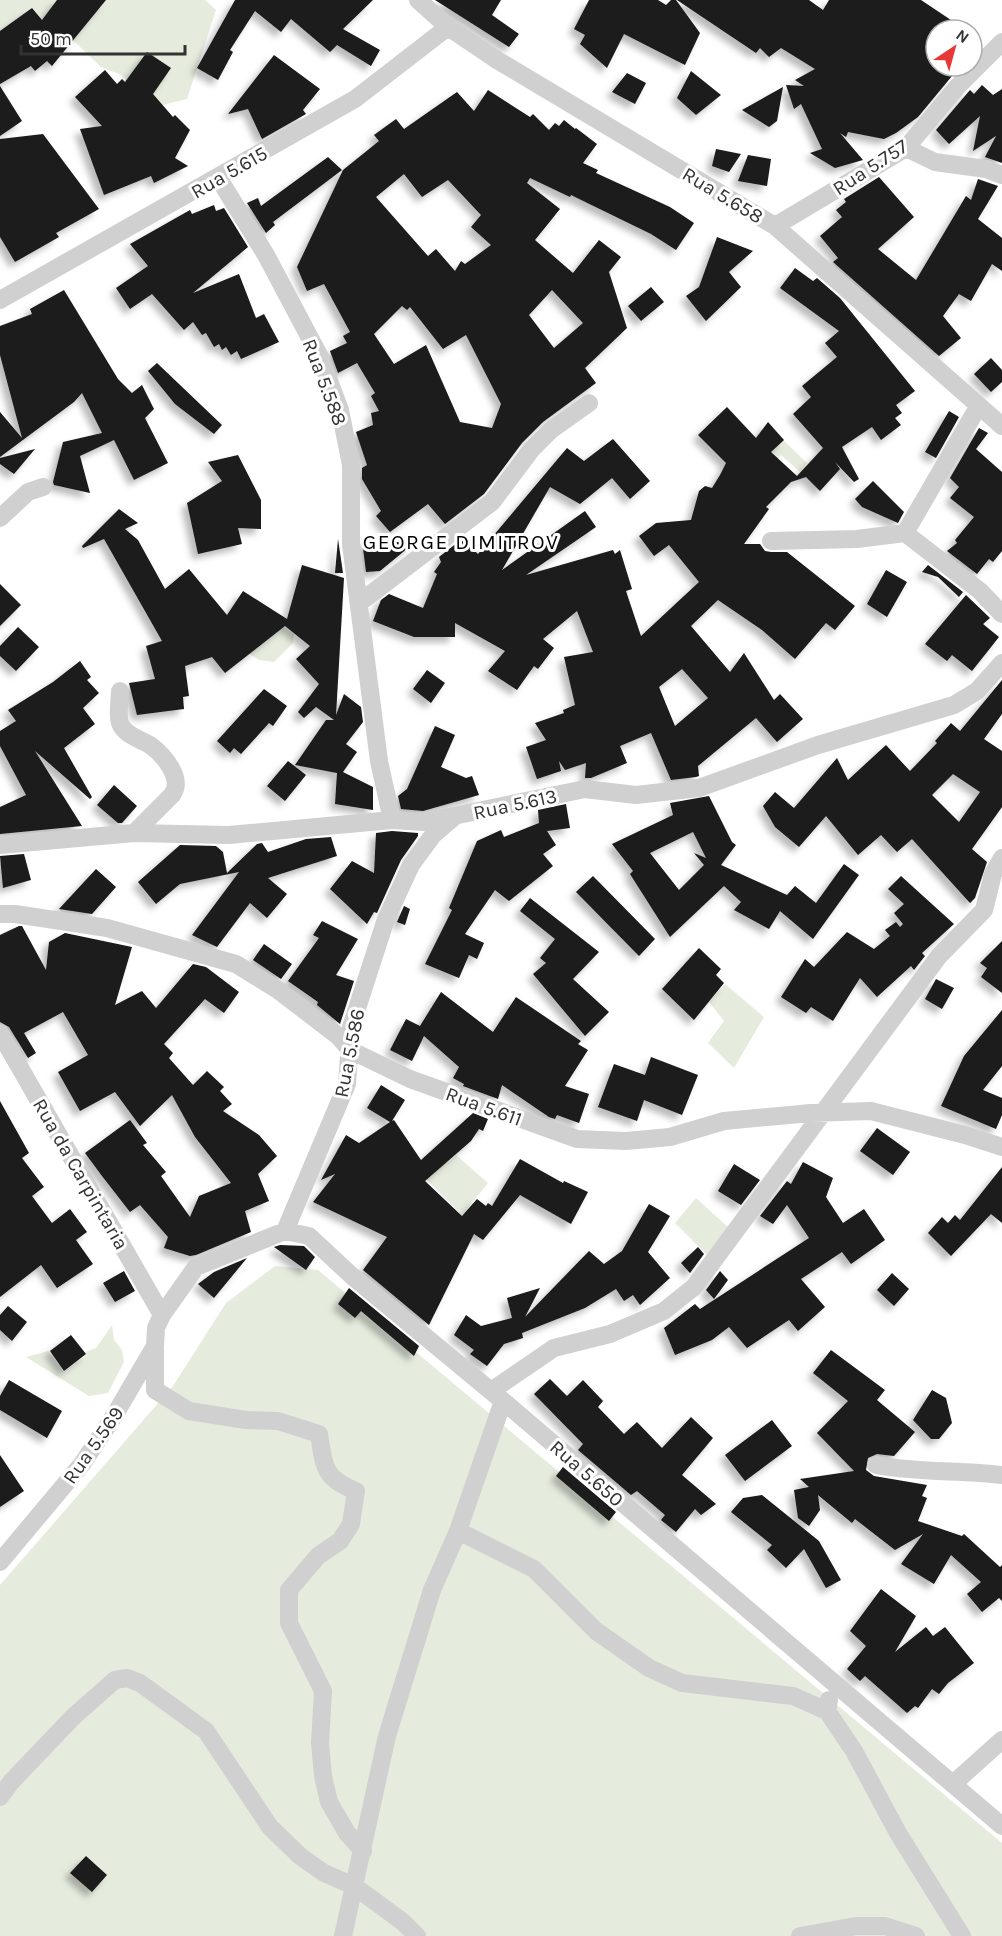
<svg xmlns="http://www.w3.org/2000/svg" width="1002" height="1936" viewBox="0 0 1002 1936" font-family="Karla,sans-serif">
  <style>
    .green { fill: #e5ecde }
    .building { fill: #1a1a1a; fill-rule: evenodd; filter: url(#shadow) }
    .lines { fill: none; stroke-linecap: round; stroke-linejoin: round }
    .minor { stroke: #d0d0d0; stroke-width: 18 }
    .labels { text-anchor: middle; stroke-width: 6; stroke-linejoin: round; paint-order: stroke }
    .street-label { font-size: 20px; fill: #333; stroke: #fff }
    .neighbourhood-label { font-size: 21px; letter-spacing: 1.5px; fill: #000; stroke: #fff }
  </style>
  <defs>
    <filter id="shadow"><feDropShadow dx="-5.5" dy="5.5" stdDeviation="3" flood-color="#0004"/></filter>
  </defs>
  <rect width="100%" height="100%" fill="#fff"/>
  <path class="green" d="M0,0H205L216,10L187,99L163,105L119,74L101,67L55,23L0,34Z
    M776,433L807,463L800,472L781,455L755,483Z
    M284,627L294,634L293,643L274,662L259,660L248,653Z
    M725,984L764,1017L734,1068L708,1043L724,1021L709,1002Z
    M456,1155L488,1183L462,1215L420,1173L450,1161Z
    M696,1198L729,1228L707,1255L675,1223Z
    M275,1266L318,1270L1002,1843V1936H0V1585L173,1386L226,1303Z
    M112,1325L114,1340L122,1350L124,1362L108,1393L89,1396L26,1357L48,1351L64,1372L86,1355L85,1352L96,1348Z"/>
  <path class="building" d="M57,0H106L52,66L47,61L35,71L31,66L0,84V31L32,8L42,20Z
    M235,0H373L343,29L380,50L371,66L337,45L330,52L291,19L281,32L255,11L230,50L233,52L218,80L197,68Z
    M435,0H501L492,15L519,34L509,47Z
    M589,0H658L666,5L671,0H676L700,33L685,65L624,34L607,68L580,44L585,35L574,29Z
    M677,0H809L823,10L829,0H921L966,30H936V66H941L952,76L918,117L896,133L884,139L848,132L846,137L840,133L863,160L835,168L810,153L822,149L801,104L794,109L786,85L804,86L795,80L815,69L781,48L769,57L760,48L756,53Z
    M147,52L171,68L153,94L173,117L175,115L190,130L175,158L188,166L154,183L151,176L104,195L80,129L102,126L75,97L105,70L117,84L122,79L125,82Z
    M274,55L320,89L303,110L306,114L262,139L248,109L228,114Z
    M691,71L721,95L696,115L677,98Z
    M627,73L646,83L635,104L612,92Z
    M982,85L993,95L1002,89V163L985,157L996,136L973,151L980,116L949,144L936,130L970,90L974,94Z
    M0,86L22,121L0,136Z
    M783,87L777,121L769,127L742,110Z
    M488,90L530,117L533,114L549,130L555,123L559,126L564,120L575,129L576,128L597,144L583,163L598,170L596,173L670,207L694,223L676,250L651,234L571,195L570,197L530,178L527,183L560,209L535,240L573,273L599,240L621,257L609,272L627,328L585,368L596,383L543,422L522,443L484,494L445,524L428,504L390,532L376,516L381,511L362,479V468L367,465L356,432L373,425L371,413L379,411L371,396L375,393L357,363L338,373L330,351L347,343L343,336L350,332L324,284L307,291L297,267L343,170L379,141L374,135L396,119L404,129L457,92L474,111ZM404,174L422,197L448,180L481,215L471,227L491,245L465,264L461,261L455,271L436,249L428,256L376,197ZM552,290L583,323L554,348L529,315ZM402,306L407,310L410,307L443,349L466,335L501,404L492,428L460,422L426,345L394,364L374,334Z
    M43,134L99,209L56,233L59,237L15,262L0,237V139Z
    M716,149L741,154L729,172L712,166Z
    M748,155L771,159L767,186L738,181Z
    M328,157L342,170L273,222L275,225L266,233L247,203L258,198L261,206Z
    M879,177L914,217L878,249L916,280L966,196L971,200L978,179L998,186L978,219L1002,238V271L992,264L971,301L959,294L943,316L961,338L939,356L833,262L838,258L820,236L842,217L836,210L846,202L844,199Z
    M214,205L216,211L224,208L248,247L193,293L239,274L256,318L264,314L279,342L241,359L237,351L231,355L226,347L222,350L219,344L214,347L206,333L202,335L193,322L184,330L152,294L130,309L116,288L148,266L130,244L190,210L192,214Z
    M717,237L753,251L729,272L741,287L706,321L686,296L699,287Z
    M795,268L813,281L817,278L840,298L915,391L896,405L902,413L895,418L901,425L881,440L872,427L842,447L859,479L854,482L835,462L840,469L820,491L806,477L791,482L766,507L769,509L744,544H760L765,551L771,552H787L855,606L835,630L826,623L795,659L762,630L718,600L691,626L730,672L744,653L774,700L780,694L803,719L777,742L756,718L698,766L699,776L696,777L671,780L651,733L620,746L627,763L591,778H585L586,763L565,770L559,761L561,771L537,779L526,747L546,740L535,723L564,713L563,710L575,705L564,657L593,652L577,611L543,639L554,648L538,669L534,666L517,690L488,671L505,651L455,623V637H414L373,621L381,600L389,594L423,608L437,574L434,572L441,562L439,557L462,539L478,554L567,448L584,461L613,439L650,481L630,499L612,478L580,504L550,487L502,570L585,511L596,527L526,575L613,550L615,554L620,550L632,589L626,591L641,636L699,582L669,545L654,556L639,536L656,523L691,520L699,491L705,486L712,488L720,475L726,463L698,435L727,407L756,438L768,422L784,440L771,452L797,476L823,448L793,414L811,397L802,386L837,357L825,343L839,331L780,288ZM682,669L708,698L675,726L659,687Z
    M651,287L664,302L641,321L628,306Z
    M64,290L118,379L132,393L142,385L154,409L145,418L168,463L134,480L114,440L80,456L90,493L54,485L53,482L63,442L102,433L82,393L74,402L0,457V412L22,438L0,355V326L32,314L30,309Z
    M991,358L1002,370V382L991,392L974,374Z
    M157,363L222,425L214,434L175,404L148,371Z
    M949,411L959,417L936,458L925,452Z
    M979,428L988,433L976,449L1002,472V551L993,562L989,559L977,574L947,551L957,543L955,540L974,517L950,498L959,487L950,478Z
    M35,449L14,474L0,464V458Z
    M238,455L261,500V529L238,528L242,544L198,554L187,503L222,481L208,462Z
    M873,481L904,512L898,523L862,507L855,499Z
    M119,509L138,523L125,529L138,540L165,589L189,569L227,615L243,591L287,619L302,565L344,578L336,715L344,694L361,707L363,722L346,744L357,752L343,772L373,787V810L335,804L337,773L295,765L326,720H334L316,707L304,718L298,712L319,684L296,659L310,646L285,626L225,673L212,657L185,666L189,696L183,697L184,709L137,715L129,683L155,679L146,646L162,641L104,539L83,548L82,546Z
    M338,539L343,573H335Z
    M362,540L414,543L380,571L366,572Z
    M928,565L963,592L959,597L938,577L922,572Z
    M886,570L907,582L887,617L867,604Z
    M0,584L21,605L0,626Z
    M966,595L990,618L983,624L999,637L972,671L952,655L947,661L925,644Z
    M18,627L39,647L16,671L0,656V646Z
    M80,661L91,677L87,680L99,693L83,708L95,724L64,748L92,797L90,799L35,751L82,826L0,834V807L26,795L0,746V731L16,721L8,710L53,682Z
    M427,670L445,683L431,703L413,689Z
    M1002,680V714L984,739L1002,751V807L972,849L987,862L975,898L970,903L912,839L897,852L881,835L858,855L826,816L799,847L775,827L763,806L775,792L794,808L837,758L848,780L886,745L910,771L937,743L935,741L951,723L960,731ZM953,774L980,792L959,822L932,795Z
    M264,689L287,706L273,726L269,723L241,754L234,748L230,753L217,741Z
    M435,726L455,735L441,767L466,778L472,776L479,795L423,811L401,809L398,796L407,789Z
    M288,761L306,775L285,801L267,786Z
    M114,785L137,806L122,823H118L97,805Z
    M709,796L732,842L736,845L721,865L787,895L795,886L816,903L844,864L859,875L813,939L780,911L769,929L734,910L741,902L724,886L670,937L630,874L633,871L612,844L673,815L670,803ZM693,832L706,858L694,853L704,865L679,890L650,853Z
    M566,804L570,828L547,831L556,845L543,854L553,866L509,901L495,890L465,934L484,943L477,959L469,955L459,978L425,964L452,910L449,908L477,841L501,830L504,837L539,823L538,810Z
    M392,831L418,833V836L401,860L377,913L374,912L367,924L330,889L352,861L374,873L376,833Z
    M331,837L337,856L268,878L287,894L267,918L250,903L217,947L192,935L239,872L180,884L156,904L138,882L180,845L216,846L223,852L227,873L257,844L262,843L268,852L306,839Z
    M24,854L31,880L3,888L0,856Z
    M96,869L116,887L92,914L59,909Z
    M593,876L655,939L639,956L576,892Z
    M901,876L954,924L922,953L925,956L914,970L911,966L877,997L860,978L833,1021L811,1007L806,1013L781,997L805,959L814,967L847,932L874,949L890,936L885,930L896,922L900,927L903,924L894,913L904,904L888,889Z
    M530,898L599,952L573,979L609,1012L585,1036L533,974L546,963L540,958L555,939L520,911Z
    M404,906L410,909L405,925L397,922Z
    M322,921L358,939L336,975L354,981L340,1024L317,1005L318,1002L288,981L319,938L313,935Z
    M19,926H22L46,970L49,942L65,933L132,947L115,1005L142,991L156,1008L193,964L206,967L239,992L224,1013L205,999L164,1044L173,1053L169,1058L193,1085L207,1071L224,1087L220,1091L232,1104L223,1111L259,1135L277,1156L258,1174L269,1201L245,1211L251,1232L196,1255L190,1256L164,1248L168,1237L140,1205L130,1212L102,1176L85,1153L130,1120L147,1143L143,1145L166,1172L161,1176L190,1217L199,1196L231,1183L195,1137L172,1095L140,1126L115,1092L80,1111L58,1072L88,1055L63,1012L24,1033L36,1053L28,1058L9,1027L0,1022V935Z
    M1002,941V993L981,977L987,968L980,963Z
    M264,944L292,964L281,979L253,960Z
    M699,948L721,969L716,975L724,983L694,1020L662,989Z
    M936,979L954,988L942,1009L925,999Z
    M441,992L493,1032L516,997L581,1041L578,1044L588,1050L565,1086L589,1094L579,1123L557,1115L555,1119L549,1117L502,1085L498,1099L463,1086L464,1084L453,1078L459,1067L424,1036L412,1061L390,1050L406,1019L420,1026Z
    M1002,1010V1066L983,1090L1002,1098V1115L996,1129L941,1106L964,1056Z
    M651,1057L698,1075L682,1115L644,1100L637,1121L598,1107L614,1064L645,1075Z
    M381,1085L405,1100L392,1121L394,1120L421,1160L473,1113L488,1119L483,1131L479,1129L471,1141L425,1181L462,1216L477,1199L486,1206L488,1203L492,1206L520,1159L563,1183L564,1181L588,1192L571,1224L520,1195L483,1240L474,1234L429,1325L363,1270L387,1237L313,1202L335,1174L321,1180L346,1135L359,1143L390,1122L367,1108Z
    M0,1101L29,1153L22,1158L44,1187L32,1196L52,1223L70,1209L87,1232L76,1240L93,1264L57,1288L41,1265L0,1297Z
    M877,1128L910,1152L893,1175L860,1151Z
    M803,1162L833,1178L826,1197L843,1223L864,1209L885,1240L851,1264L842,1252L801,1279L825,1307L798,1331L789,1320L747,1348L729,1327L712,1340L675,1355L664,1328L695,1304L700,1309L809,1238L787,1205L773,1224L760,1216L787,1181L791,1184Z
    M734,1164L760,1180L741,1205L718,1191Z
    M1002,1167V1223L991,1214L951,1256L928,1233L942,1217L948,1223L955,1215L960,1220Z
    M649,1204L670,1216L648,1252L670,1278L640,1305L633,1295L624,1301L616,1289L585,1308L522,1333L523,1338L504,1344L487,1366L470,1354L474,1350L454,1335L466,1315L481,1326L512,1318L507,1298L540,1288L525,1317L589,1251L604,1264L622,1251Z
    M280,1245L304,1246L315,1257L306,1270L274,1247Z
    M698,1247L704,1254L690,1273L681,1263Z
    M247,1258L214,1298L198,1284L214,1272Z
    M124,1271L135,1291L115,1302L103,1283Z
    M720,1271L728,1280L714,1299L706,1290Z
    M892,1273L909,1289L894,1306L877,1290Z
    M349,1288L419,1346L414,1356L361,1311L355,1318L338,1304Z
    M8,1306L27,1322L12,1341L0,1330V1315Z
    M71,1335L86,1354L64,1371L50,1351Z
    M831,1350L885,1390L877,1400L915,1432L894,1456L877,1454L868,1458L866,1470L874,1476L927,1485L922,1496L927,1498L918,1521L962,1536L964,1534L1000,1567L1002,1565V1601L999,1598L982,1612L967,1594L981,1582L951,1555L934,1584L901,1564L923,1534L895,1550L855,1519L852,1523L818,1495L820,1510L809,1526L798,1518L794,1490L809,1487L800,1479L854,1471L817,1433L848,1401L813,1373Z
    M550,1379L567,1396L583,1380L603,1401L598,1407L624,1434L637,1422L662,1448L691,1417L713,1438L682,1475L716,1504L701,1515L695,1509L676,1532L661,1520L665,1515L637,1491L631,1495L578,1450L583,1444L534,1394Z
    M9,1380L62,1411L47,1438L0,1410V1396Z
    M932,1390L946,1398L952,1423L939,1439H931L913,1420Z
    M772,1420L792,1446L745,1481L725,1455Z
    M0,1455L24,1491L0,1507Z
    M563,1467L616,1512L609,1521L556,1476Z
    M762,1495L819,1541L841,1580L826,1588L804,1549L786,1568L767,1550L772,1545L731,1512L743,1498Z
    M881,1589L916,1616L895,1652L926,1627L933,1636L945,1627L974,1663L948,1683L939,1694L932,1689L918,1708L915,1706L907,1713L865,1676L860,1681L847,1669L866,1646L850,1631Z
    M86,1856L107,1875L92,1892L70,1873Z"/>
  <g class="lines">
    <path class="minor" d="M418,0L448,27L497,60L775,226L1002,426
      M906,148L935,162L986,169L1002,175
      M219,179L266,255L320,357L340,410L351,465V544L379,761L392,820
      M775,226L906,148L958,86L1002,42
      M0,300L355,99L448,27
      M0,518L28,492L43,487
      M905,533L978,407
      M771,541L857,539L905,533L980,591L1002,614
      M359,603L492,502L531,450L551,430L589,403
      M120,691C120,700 117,715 120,723C124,735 140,739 150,745C164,755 184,779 172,795L134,833
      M0,845L134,833L229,835L392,820L424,822L585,789L636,795L699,788L818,745L954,705L977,691L1002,663
      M0,914H15L107,928L236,964L278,990L338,1036L350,1050L410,1079L577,1139L626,1141L670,1137L724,1121L811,1113L871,1111L965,1135L1002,1147
      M0,1033L162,1315
      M285,1231L347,1084L351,1027L386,919L411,865L433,835L453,818
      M155,1348V1390L189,1411L246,1420L278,1421L319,1434C324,1466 323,1478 356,1491L351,1524L340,1541L318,1556L289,1590V1623L323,1691L320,1743L323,1776L329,1802L347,1833L363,1851
      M491,1391L554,1348L610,1334L664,1311L694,1287L939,956L984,910L993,874L1002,858
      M876,1465C918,1473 960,1470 1002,1475
      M458,1531L534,1569L596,1631L649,1668L682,1683L793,1696L827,1711
      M0,1562L82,1464L114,1416L155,1346L156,1328L162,1315L196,1267L285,1231L309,1236L352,1276L503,1401L1002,1826
      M829,1700L827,1711L854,1751L898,1833L962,1936
      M954,1783L1002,1740
      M0,1797L11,1782L74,1716L115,1680L127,1678L140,1683L206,1731L270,1827L300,1856L324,1873L354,1886L403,1922L417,1936
      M343,1936L387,1736L432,1590L458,1531L503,1401
      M800,1936L856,1926H885L916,1936"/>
  </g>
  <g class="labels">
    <g class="street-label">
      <text transform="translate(870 167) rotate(-33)" y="7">Rua 5.757</text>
      <text transform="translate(229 172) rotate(-30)" y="7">Rua 5.615</text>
      <text transform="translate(723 195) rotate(31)" y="7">Rua 5.658</text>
      <text transform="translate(325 382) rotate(69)" y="7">Rua 5.588</text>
      <text transform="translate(515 804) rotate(-12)" y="7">Rua 5.613</text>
      <text transform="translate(349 1053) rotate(-79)" y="7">Rua 5.586</text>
      <text transform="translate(484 1106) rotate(20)" y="7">Rua 5.611</text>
      <text transform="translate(81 1174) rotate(60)" y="7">Rua da Carpintaria</text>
      <text transform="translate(93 1445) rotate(-55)" y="7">Rua 5.569</text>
      <text transform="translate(587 1473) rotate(41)" y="7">Rua 5.650</text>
    </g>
    <g class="neighbourhood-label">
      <text x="461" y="549">GEORGE DIMITROV</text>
    </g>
  </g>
  <g transform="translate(954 48) rotate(36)"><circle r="28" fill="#ffffff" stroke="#adadad" stroke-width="1.5"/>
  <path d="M0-4.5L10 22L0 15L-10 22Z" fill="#e73838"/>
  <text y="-9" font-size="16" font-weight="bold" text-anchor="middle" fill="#333333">N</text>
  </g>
  <path d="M21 45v9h164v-9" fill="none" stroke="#333333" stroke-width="3"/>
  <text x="30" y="45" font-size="18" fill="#333333" stroke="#ffffff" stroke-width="4.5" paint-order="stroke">50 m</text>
</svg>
